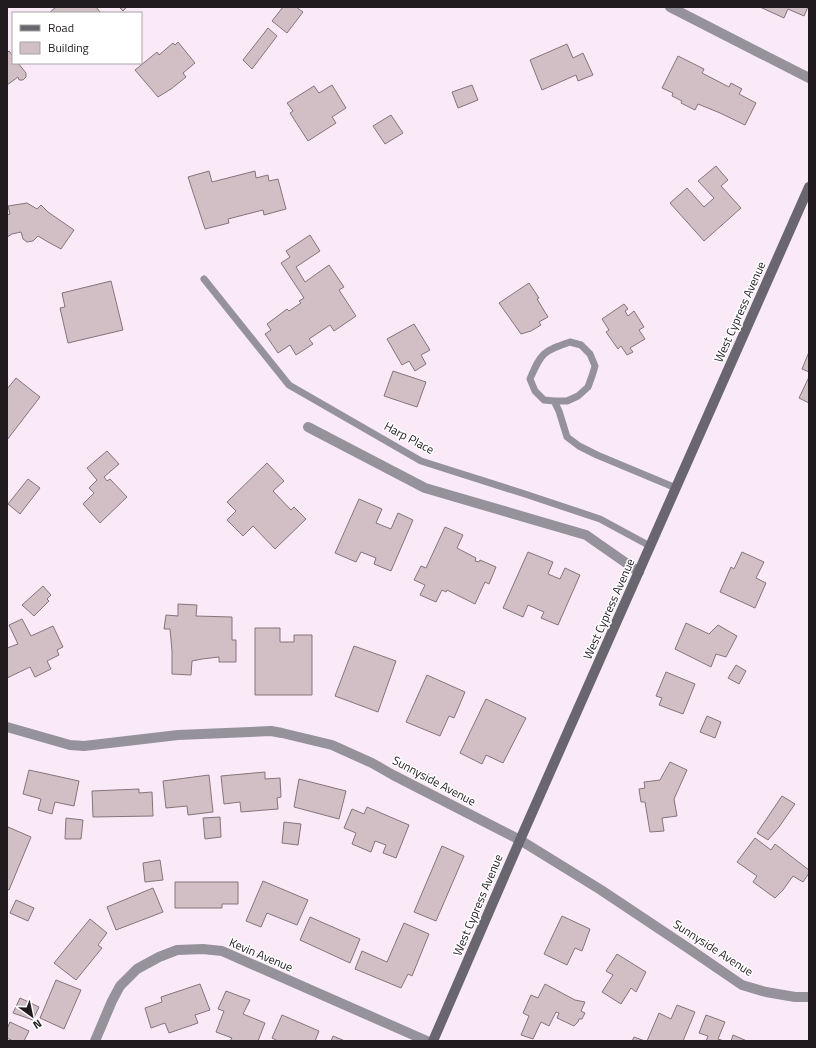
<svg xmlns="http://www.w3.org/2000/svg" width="816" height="1048" viewBox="0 0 816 1048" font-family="'Titillium Web',sans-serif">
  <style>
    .building { fill: #d2bec5; stroke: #86747b }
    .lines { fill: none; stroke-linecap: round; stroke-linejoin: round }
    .lane { stroke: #95929a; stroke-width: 7 }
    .street { stroke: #95929a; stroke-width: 10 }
    .secondary { stroke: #6a6670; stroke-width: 10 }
    .labels { text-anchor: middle; stroke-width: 3; stroke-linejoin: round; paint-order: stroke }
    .street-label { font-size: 12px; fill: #211b20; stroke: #fff }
  </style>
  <rect width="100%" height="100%" fill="#faeaf8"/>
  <path class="building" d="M56,7H96L101,13H49Z
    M119,7H127L123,11Z
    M283,7H296L303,12L287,33L272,21Z
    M760,7H808L804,16L788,9L784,18Z
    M268,28L277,36L252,69L243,60Z
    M178,42L195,63L183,73L186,77L171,89L158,97L135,70L157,52L159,55L173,43L175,45Z
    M567,44L573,58L583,53L593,75L578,81L576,75L542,90L530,60Z
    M9,51L13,56V63H18L26,73V77L23,80H19L18,77L7,85V53Z
    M678,56L704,69L702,73L729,87L731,83L742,89L739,94L756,103L745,125L720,113L698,104L695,110L681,103L682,101L672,96L673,93L662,88Z
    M332,85L346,108L332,117L336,123L308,141L290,113L293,111L287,103L314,86L319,93Z
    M472,85L478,100L458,108L452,92Z
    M391,115L403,133L385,144L373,126Z
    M716,166L728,180L721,186L741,208L704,241L670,203L687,188L704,207L714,198L698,181Z
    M209,171L212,182L255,171L256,178L268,175L269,181L278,179L286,209L264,215L263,210L228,219L229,223L205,229L188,177Z
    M27,203L37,209L41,205L48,212L74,230L61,249L48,242L38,236L33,241L27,242L23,239L21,232L12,234L7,237V215L10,214L8,206Z
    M310,235L320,251L296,267L305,282L329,265L344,287L339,290L356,316L334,331L330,325L309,339L313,344L296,355L290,345L278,353L265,334L271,330L267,324L287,309L289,311L301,303L299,301L304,298L281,263L290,257L286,251Z
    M111,281L123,330L68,343L60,308L65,307L62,293Z
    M529,283L539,298L537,299L548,317L539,322L541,325L531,331L521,334L499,303Z
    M624,304L628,309L625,311L628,316L634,311L644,327L639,330L645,339L630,348L633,352L627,355L621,346L618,349L606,332L609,330L602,319Z
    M414,324L430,350L421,355L426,364L415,371L409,361L402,365L387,339Z
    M809,352V372L802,369Z
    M393,371L426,382L417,407L384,396Z
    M809,377V403L799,398Z
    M16,378L40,397L7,440V389Z
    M107,451L119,464L104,477L107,481L110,479L127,497L100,523L83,504L94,493L89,488L97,480L87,468Z
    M267,463L284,481L273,491L291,510L294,507L306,519L275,549L253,526L243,536L227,520L236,511L227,502Z
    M28,479L40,488L20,514L8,504Z
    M359,499L382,509L376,523L391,529L398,513L413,520L391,571L374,564L376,558L361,552L356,562L335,553Z
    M445,527L463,535L457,548L476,558L475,561L479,562L480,560L496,567L489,584L485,582L475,604L447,590L446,592L442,590L436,602L420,595L425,585L414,580L421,566L426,568Z
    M528,552L553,562L548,574L560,579L565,568L580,575L558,625L541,618L544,612L528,605L523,617L503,608Z
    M742,552L764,562L756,578L766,583L755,608L720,592L731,567L734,569Z
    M43,586L51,595L47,599L49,601L34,616L22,605Z
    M178,604L197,605L196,616L232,617V640H236V662H219V657L202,659L192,661L191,675L172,674V651L170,629H164L166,615L178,616Z
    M22,619L31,636L53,626L63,647L57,650L59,655L47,661L51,669L35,677L30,667L7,678V648L18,644L9,625Z
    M686,623L709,634L718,625L737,636L726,657L716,654L711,667L675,649Z
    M255,628H280V642H294V635H312V695H255Z
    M354,646L396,661L378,712L335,696Z
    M736,665L746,671L739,684L728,678Z
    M666,672L695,684L683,714L659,705L662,698L656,696Z
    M427,675L465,692L454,718L449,716L440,736L406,722Z
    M486,699L526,718L503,763L486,755L482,764L460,753Z
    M707,716L721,722L715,738L700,732Z
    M670,762L687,770L674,799L677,816L662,818L664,831L650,832L645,802H641L639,789L645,788L644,782L660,780Z
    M29,770L79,781L74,806L55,802L52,814L38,810L41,799L23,794Z
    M265,772V779L280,778L281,797L277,798L278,809L241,812L240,802L224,804L221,776Z
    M209,775L213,812L188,815L187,806L166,808L163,781Z
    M299,779L346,791L339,819L294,807Z
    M139,789V793L152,792L153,816L93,817L92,791Z
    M782,796L795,804L779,827L768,840L757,833Z
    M367,807L409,825L396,858L383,853L386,845L375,841L371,852L352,844L356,833L344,828L352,809L364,814Z
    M220,817L221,837L205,839L203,818Z
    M66,818L83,820L81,839H65Z
    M284,822L301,824L298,845L282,843Z
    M8,827L31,837L9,890L7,889V831Z
    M755,838L771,850L775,844L809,870V873L803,882L793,876L783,890L775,898L753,882L757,876L737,862Z
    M442,846L464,856L436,921L414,912Z
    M160,860L163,880L145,882L143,863Z
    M263,881L308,900L297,925L267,913L261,927L246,921Z
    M175,882H238V904H222V908H175Z
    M153,888L163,912L116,930L107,907Z
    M16,900L34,908L28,921L10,913Z
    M562,916L590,929L582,951L575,948L567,965L544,954Z
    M310,917L360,939L350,963L300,940Z
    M90,919L107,933L98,945L102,948L76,980L54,963Z
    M404,923L429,934L412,976L408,974L401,988L355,969L362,951L387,962Z
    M617,954L646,972L636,992L631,988L621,1004L602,992L613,975L606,971Z
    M56,980L81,990L64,1029L40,1018Z
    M200,984L210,1010L195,1015L198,1023L169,1033L165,1023L151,1028L145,1008L162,1002L161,997Z
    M545,984L575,1000L585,1002L581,1011L585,1013L582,1019H579L578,1022L574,1026L557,1018L559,1013L556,1012L549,1026L541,1022L533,1039L521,1035L529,1016L523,1013L531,995L538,998Z
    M226,991L250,1000L243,1014L265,1023L258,1041H230L232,1038L216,1032L224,1011L218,1009Z
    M20,998L39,1007L33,1020L13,1013Z
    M677,1005L695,1012L683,1041H647L659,1013L671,1019Z
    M282,1015L319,1031L315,1041H278L272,1038Z
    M706,1015L725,1022L718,1039L724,1041H706L708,1036L699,1033Z
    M10,1022L29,1031L24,1041H13L7,1038V1029Z
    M733,1035L747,1041H731Z
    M333,1036L345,1041H331Z
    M634,1037L645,1041H632Z"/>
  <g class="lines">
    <path class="lane" d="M204,279L289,385L421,461L525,494L600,519L650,546
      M570,342L581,345L590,354L595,366L592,376L588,387L578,396L567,401H554L544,400L535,391L530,379C541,353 543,351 570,342Z
      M554,401L559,411L567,437L579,446L597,455L676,488"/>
    <path class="street" d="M670,7L809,78
      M308,427L425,488L586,535L639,572
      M7,727L70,745L84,746L178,735L271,731L282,733L332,745L372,763L393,775L520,840L601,890L688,948L742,985L766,992L795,997H809
      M95,1041L112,1001L120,986L137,969L159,957L177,950L203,949L222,951L427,1041"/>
    <path class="secondary" d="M433,1041L520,840L809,187"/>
  </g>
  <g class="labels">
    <g class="street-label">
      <text transform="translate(740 312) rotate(-66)" y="4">West Cypress Avenue</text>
      <text transform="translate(409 438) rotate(28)" y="4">Harp Place</text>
      <text transform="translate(609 609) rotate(-66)" y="4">West Cypress Avenue</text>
      <text transform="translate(434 781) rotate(28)" y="4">Sunnyside Avenue</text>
      <text transform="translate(478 905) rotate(-67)" y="4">West Cypress Avenue</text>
      <text transform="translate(713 948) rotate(33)" y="4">Sunnyside Avenue</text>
      <text transform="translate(261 955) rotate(23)" y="4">Kevin Avenue</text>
    </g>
  </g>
  <rect width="816" height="1048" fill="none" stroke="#211b20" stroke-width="16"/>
  <rect x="12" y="12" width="130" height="52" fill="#ffffff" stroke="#a6a4a6"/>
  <rect x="20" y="25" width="20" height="6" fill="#6a6670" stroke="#a6a4a6"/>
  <text x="48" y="32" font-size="12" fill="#211b20">Road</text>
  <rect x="20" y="42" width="20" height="12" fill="#d2bec5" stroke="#a6a4a6"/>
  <text x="48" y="52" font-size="12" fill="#211b20">Building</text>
  <g transform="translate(32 1016) rotate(147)" stroke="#ffffff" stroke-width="3" paint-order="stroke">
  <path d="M0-3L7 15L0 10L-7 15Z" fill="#211b20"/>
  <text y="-6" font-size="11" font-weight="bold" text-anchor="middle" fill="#211b20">N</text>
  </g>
</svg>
